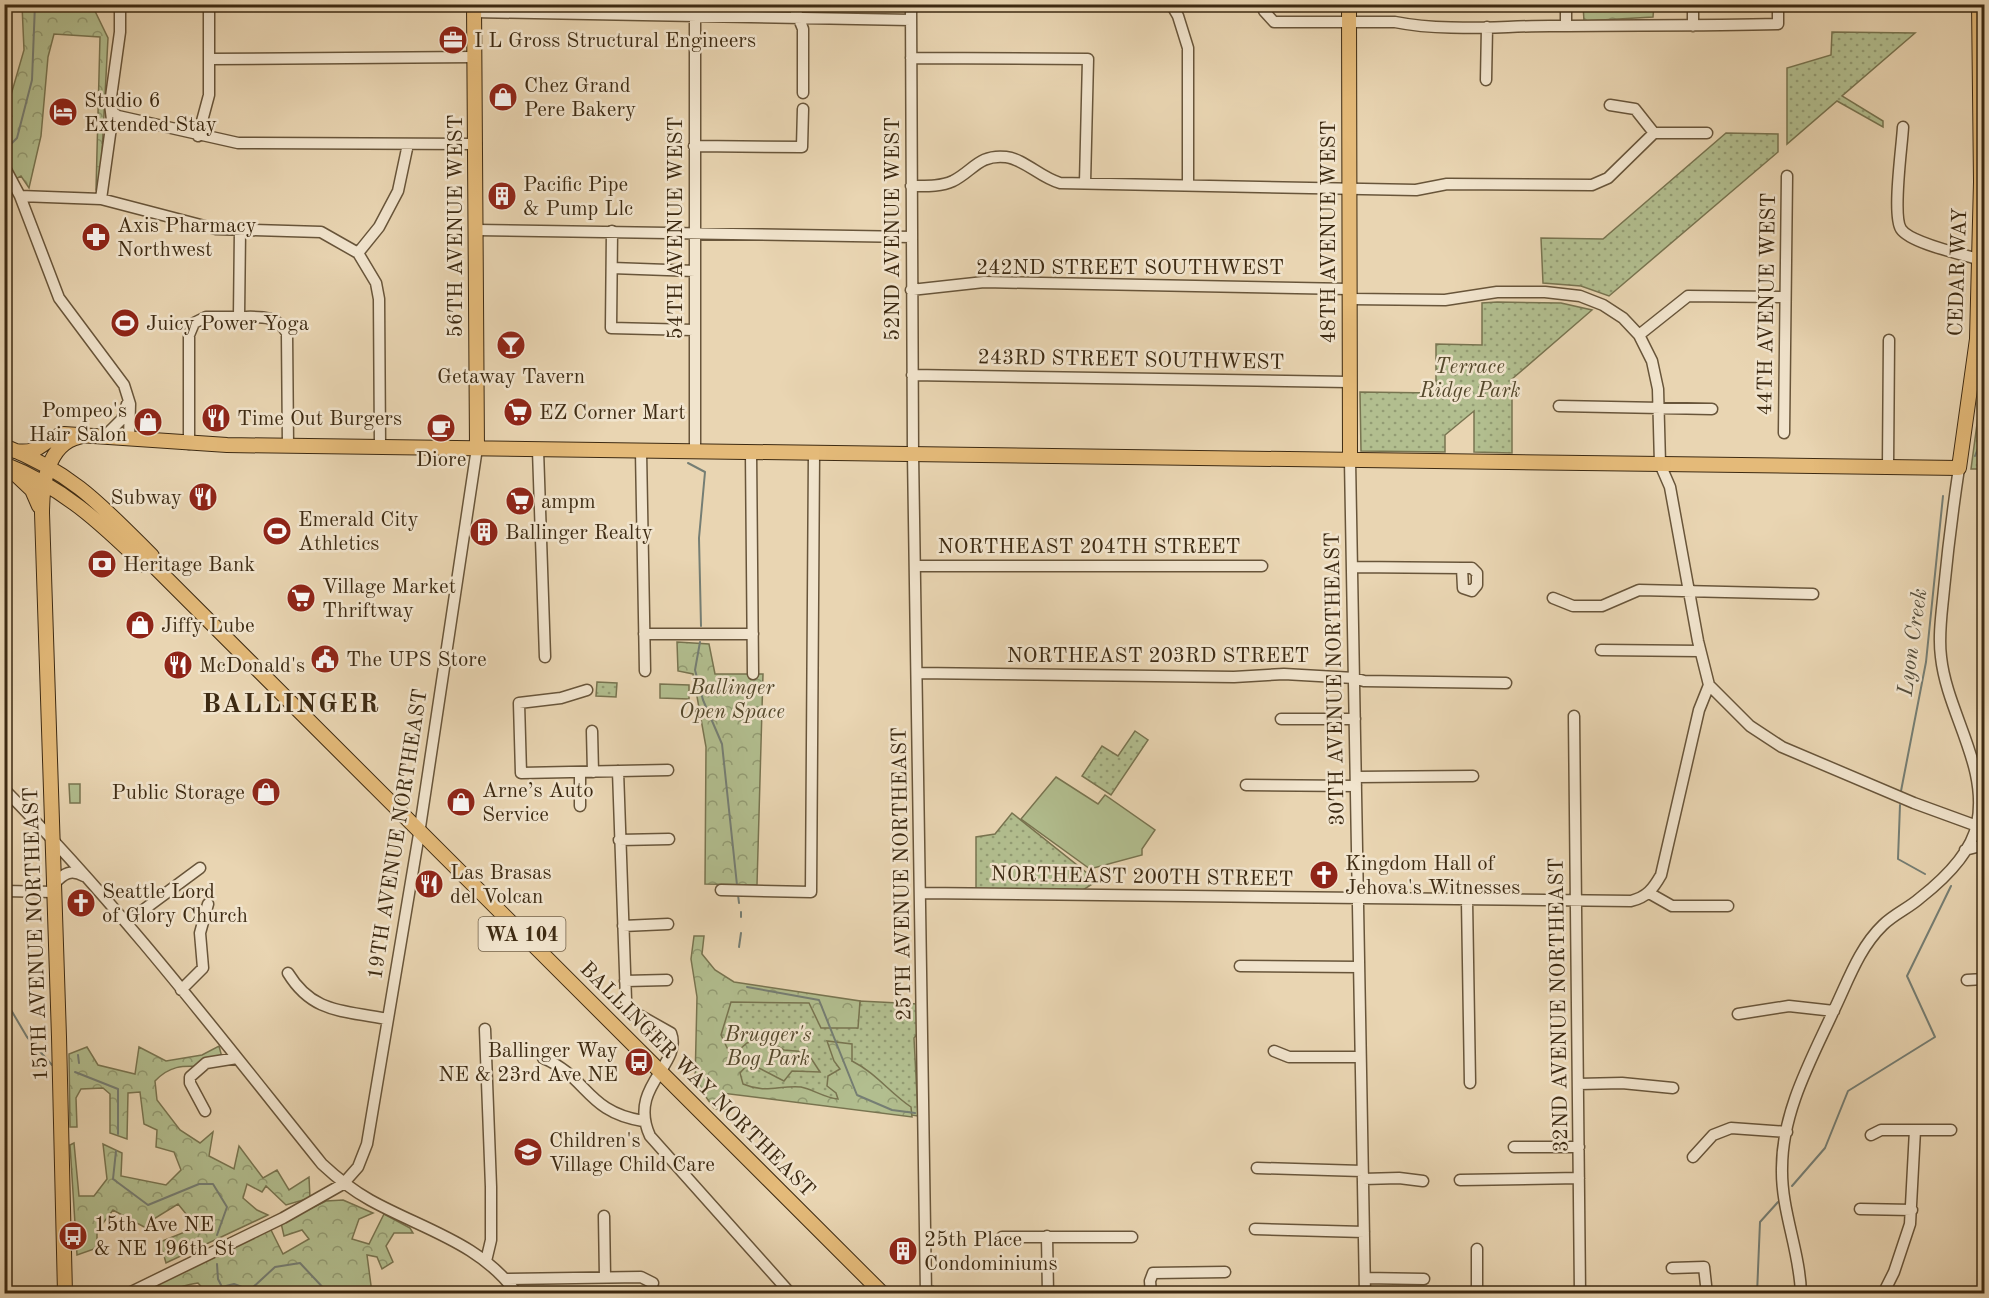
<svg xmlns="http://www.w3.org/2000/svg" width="1989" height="1298" viewBox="0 0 1989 1298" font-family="'Old Standard TT',serif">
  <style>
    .grass { fill: url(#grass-dots); stroke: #787450; stroke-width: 1.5 }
    .forest { fill: url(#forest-crowns); stroke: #787450; stroke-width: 1.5 }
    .garden { fill: #b2be8f; stroke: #787450; stroke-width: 1.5 }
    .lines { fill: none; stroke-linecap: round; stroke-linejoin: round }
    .stream { stroke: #757e74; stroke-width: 2 }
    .minor-casing { stroke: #68553a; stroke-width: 13 }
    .major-casing { stroke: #3d2a12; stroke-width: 16 }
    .minor { stroke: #f1e4cd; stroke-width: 10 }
    .major { stroke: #e4ba79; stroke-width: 14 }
    .labels { text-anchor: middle; stroke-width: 5; stroke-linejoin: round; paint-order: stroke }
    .shield { fill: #f1e4cd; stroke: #73624a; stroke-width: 1.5 }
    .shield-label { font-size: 20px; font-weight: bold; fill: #3d2a12 }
    .poi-label { font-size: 21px; fill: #3d2a12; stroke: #f1e4cd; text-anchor: start }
    .street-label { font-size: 21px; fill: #3d2a12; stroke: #f1e4cd }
    .park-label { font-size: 21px; font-style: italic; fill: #54482b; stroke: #f1e4cd }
    .water-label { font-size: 22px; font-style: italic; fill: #544d3b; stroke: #f1e4cd }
    .district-label { font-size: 27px; font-weight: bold; letter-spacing: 1.5px; fill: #3d2a12; stroke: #f1e4cd }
  </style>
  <defs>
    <pattern id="grass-dots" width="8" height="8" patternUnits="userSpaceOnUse" patternTransform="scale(1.5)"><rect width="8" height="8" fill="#b2be8f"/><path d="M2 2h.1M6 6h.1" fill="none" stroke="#929b73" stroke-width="1.8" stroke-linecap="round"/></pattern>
    <pattern id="forest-crowns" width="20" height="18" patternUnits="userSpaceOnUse" patternTransform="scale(1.5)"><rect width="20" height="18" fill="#b2be8f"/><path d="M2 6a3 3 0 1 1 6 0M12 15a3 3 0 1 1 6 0" fill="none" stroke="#929b73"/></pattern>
  </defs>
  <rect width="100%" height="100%" fill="#e9d5b2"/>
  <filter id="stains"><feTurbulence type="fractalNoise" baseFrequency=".00333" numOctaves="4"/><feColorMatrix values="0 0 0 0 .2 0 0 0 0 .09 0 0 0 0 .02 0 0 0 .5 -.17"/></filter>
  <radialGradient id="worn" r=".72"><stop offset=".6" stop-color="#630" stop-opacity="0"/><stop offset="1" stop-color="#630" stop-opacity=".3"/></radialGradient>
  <path class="grass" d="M1832,32L1915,33L1842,96L1883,121V127L1837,101L1787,144V68L1831,55Z
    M1726,133L1778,134V152L1609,296L1581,286L1543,283L1541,238L1603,239Z
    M1497,302L1561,303L1592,310L1512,379V453L1474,452V411L1445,435V452L1361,451L1360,392L1436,393V344L1482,345V303Z
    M1981,394H1984V469H1971Z
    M597,682L617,683L616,697L596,696Z
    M1135,731L1148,740L1111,795L1082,776L1102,746L1118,756Z
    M1012,813L1097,881L1083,890H976V837L995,834Z
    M725,989L817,1003L857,1028L860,1001L918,1004L919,1032L914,1038L918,1116L710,1089Z"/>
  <path class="forest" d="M22,5H92L108,38L100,191L96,190L100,37L54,34L48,57L41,136L29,188L21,176L5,185L4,119L24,50Z
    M1583,5H1654L1653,17L1584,21Z
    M677,642L709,644L715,674H763L757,885L705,884L706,747L693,674L678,671Z
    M694,936H704L702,954L715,970L734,982L860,1001L858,1028H821L809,1003L731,1002L721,1035L730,1054L733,1055L747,1043L764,1038L784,1050L807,1052L820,1072L792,1071L784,1081L749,1063L740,1073L743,1084C766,1094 779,1085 801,1087C812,1089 825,1098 838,1099L836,1093L827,1086L828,1076L840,1069L834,1061L827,1041L852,1044V1061C876,1073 890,1093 911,1107L912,1117L722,1093L720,1098L728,1112L714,1108L695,1082L697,997L691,959Z
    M219,1046L224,1065C196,1071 178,1057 155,1081L157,1100L180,1130L200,1143L213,1132L209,1156L234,1169L239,1146L263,1178L277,1170L289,1190L309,1177L310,1198L286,1205L266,1186L262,1192L247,1184L243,1198L257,1210L268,1215L166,1263L160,1242L185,1232L191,1220L178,1204L152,1220L146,1228L113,1210L97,1231V1248L77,1255L70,1145L74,1143L79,1196H94L107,1179L103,1144L122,1153L121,1176L166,1185L181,1170L174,1152L156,1147L157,1130L144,1124L140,1092L128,1093L127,1139L110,1133V1094L103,1088L81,1089L76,1098L77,1127H70L69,1054L87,1047L98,1065L135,1074L139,1047L166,1061L202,1055Z
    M343,1200L373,1213L359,1219L352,1239L369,1244L384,1214L410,1228L413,1233H394L386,1246L393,1262L382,1269L377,1257L367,1255L372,1293H207L198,1283C180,1285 171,1293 151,1294L158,1284L270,1228L283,1254L309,1239L302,1230L284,1236L281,1223L326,1201Z"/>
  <path class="garden" d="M660,684L689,685V699L660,698Z
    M1056,777L1098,804L1105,795L1155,830L1142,849V855L1090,869L1021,819Z
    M69,784H80V803H70Z"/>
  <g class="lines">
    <path class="stream" d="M4,151L17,138L32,80L35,4
      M1975,456L1984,433
      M688,463L705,472L699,538L701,626
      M700,642L695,670L703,700L722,744L737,885
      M1901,791L1926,662L1943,496
      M1900,805L1898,859L1925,874
      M738,895L739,903
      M741,912V917
      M739,947L741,933
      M747,987L819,1000L857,1095L892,1110L915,1113
      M4,998L27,1037L52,1065
      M78,1055L79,1063
      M75,1072L118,1089V1134
      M116,1151L113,1179L148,1205L199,1184H213L227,1207L217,1235
      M1792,1186L1825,1148L1848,1091L1935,1037L1907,976L1951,886
      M217,1264L218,1279L222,1287L234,1284L250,1290L275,1267L300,1263L329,1294
      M933,1286L936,1294
      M1757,1294L1760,1222L1778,1202"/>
    <g class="minor-casing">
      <path id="minor" d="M695,4V451
        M793,4L803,29V93
        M911,4L913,454L926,1294
        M1171,4L1178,16L1188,48V185
        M1693,4V26
        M1264,11L1274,22H1395C1445,32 1499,26 1550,26C1626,25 1702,26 1778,24V4
        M474,12L911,20
        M1566,26V4
        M911,58L1088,59L1085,183
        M209,59L474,57
        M1486,80L1487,27
        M1610,105L1635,109L1654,133
        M111,111L118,116L238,143L476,144
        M1903,127C1902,147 1892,215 1901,229C1910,243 1961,254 1978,259
        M198,136L209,95V4
        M694,146L802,147L803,109
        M4,166L20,196L59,298L124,385L130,404L129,439
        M911,186C925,186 940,187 953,181C973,171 979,154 1006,157C1024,159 1041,178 1060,183L1416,190L1447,184L1592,185L1608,178L1654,133H1707
        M20,196L101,199L216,229L321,232L358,253L376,283L379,299L380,446
        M101,199L112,120L110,104L120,32V4
        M240,230L239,317C259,317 276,314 287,333L288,446
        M477,230L912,237
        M612,231L611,328L694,330
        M358,253L379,227L398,191L408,144
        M612,268L695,271
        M911,290L984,282L1349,289
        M1639,335L1688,296L1785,297
        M912,375L1349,382
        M1559,406L1712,409
        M1784,433L1787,176
        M104,437L122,419L127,404
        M189,444V335L194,323L206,317H239
        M538,450L545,657
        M641,451L645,671
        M751,452L753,674
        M1350,460L1365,1294
        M1888,466L1889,340
        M916,566H1262
        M1352,567L1462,568H1472L1477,573V585L1472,591L1463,588L1462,568
        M1553,598L1573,606H1602L1639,590L1813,594
        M644,634H753
        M1601,650L1700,651
        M917,673L1234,677L1284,674L1354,678L1364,681L1506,683
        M1709,685L1750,726L1782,747L1914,803L1977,826L1984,833
        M587,690L561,698L519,703L521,773L668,770
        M1574,716L1580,1294
        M1281,719H1355
        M592,731L593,772
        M618,771L626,1000L632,1011L671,1033C683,1065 627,1086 650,1136L791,1294
        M580,772V806
        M1356,777L1473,776
        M1246,785L1356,786
        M4,789C120,906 220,1037 322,1164C337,1178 352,1190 370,1200C422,1229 481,1243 517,1294
        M619,840L669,839
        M1965,850L1984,845
        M54,884C64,873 71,869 84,876
        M721,890L811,892L814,453
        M4,891L54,892
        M921,893L1631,901C1647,897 1653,889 1661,875L1699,710L1709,685L1698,641L1670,487L1660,464L1658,389L1652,361L1639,335L1623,318L1603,305L1580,296L1545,292H1497L1445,300L1350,299
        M1649,893L1672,906H1728
        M1467,900L1470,1083
        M127,922L200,868
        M623,926L668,924
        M1240,966L1358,967
        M288,973C313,1014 344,1010 386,1019
        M1967,980L1984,979
        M625,981L667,980
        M181,990L203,968L200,933L208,904
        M1738,1014L1789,1006L1834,1011
        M485,1029L491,1187V1240L486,1261
        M1274,1051L1289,1057H1359
        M543,1058C588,1077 586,1112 643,1121
        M1578,1084L1622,1083L1673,1088
        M205,1111L190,1083V1077L206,1063L237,1058
        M1871,1135L1881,1130H1951
        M1514,1147H1579
        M1693,1157L1713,1135L1731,1128L1787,1132
        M1257,1168L1362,1171
        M1363,1179L1399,1178L1423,1181
        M1460,1180L1579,1178
        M1860,1209L1912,1210
        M604,1216L605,1277
        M1255,1229L1364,1232
        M1047,1236L1048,1294
        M1002,1237H1132
        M1477,1249V1294
        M1672,1268L1704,1267L1707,1294
        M1365,1278L1424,1279
        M506,1279L641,1277L653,1283
        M127,1294L283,1218L343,1184L358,1167L367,1144L419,834L477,448
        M1151,1294L1150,1281L1153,1273L1225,1272
        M1801,1294C1800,1251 1781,1211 1782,1168C1782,1112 1811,1060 1834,1010C1848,981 1859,948 1883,925C1894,914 1909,908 1920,898C1943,880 1971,853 1977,824C1989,766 1947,713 1941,657C1938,635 1942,611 1944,589C1948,548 1953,508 1959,468
        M1883,1294L1894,1272L1910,1224L1915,1130"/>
    </g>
    <g class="major-casing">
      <path id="major" d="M474,4L477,448
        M1349,4L1350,460
        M4,446C73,473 102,506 152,556V564
        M15,451C43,455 42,438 64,434L227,445L1959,468L1977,339L1981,182L1979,4
        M4,464C61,486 101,523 144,565L152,564L883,1294
        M13,472L32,490L39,506
        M65,1294L59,1037L42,513C42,486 47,444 79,437"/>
    </g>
    <use href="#minor" class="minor"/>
    <use href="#major" class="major"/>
  </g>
  <defs>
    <g id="office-disc" transform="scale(1.5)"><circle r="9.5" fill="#8f2418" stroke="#f1e4cd"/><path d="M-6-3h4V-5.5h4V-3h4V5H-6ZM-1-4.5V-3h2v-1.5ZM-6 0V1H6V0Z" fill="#fff"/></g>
    <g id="shop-disc" transform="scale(1.5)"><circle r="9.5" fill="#8f2418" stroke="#f1e4cd"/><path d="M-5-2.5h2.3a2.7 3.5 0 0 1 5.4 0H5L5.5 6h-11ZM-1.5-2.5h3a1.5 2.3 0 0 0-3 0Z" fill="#fff"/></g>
    <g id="hotel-disc" transform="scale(1.5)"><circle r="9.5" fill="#8f2418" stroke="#f1e4cd"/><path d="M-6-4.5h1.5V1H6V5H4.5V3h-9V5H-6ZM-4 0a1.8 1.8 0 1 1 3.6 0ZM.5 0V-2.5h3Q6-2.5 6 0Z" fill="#fff"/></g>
    <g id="building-disc" transform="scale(1.5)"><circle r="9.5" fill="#8f2418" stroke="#f1e4cd"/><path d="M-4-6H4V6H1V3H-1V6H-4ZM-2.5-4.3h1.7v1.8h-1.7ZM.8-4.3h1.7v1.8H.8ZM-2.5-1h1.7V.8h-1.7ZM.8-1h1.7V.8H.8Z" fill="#fff"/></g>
    <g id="pharmacy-disc" transform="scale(1.5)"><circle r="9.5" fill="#8f2418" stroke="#f1e4cd"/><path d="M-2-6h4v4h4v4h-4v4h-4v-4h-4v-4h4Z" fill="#fff"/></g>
    <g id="stadium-disc" transform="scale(1.5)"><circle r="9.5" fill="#8f2418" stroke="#f1e4cd"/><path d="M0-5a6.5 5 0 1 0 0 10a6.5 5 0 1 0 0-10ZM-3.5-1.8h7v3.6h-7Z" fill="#fff"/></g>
    <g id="bar-disc" transform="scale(1.5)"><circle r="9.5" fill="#8f2418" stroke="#f1e4cd"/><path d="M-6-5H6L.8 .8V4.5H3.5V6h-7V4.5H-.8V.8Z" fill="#fff"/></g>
    <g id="supermarket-disc" transform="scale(1.5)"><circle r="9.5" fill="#8f2418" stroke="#f1e4cd"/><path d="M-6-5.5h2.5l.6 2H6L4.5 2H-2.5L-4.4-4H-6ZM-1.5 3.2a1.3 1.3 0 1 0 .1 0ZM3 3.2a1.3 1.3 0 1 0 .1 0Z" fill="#fff"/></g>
    <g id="restaurant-disc" transform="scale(1.5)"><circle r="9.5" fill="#8f2418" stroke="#f1e4cd"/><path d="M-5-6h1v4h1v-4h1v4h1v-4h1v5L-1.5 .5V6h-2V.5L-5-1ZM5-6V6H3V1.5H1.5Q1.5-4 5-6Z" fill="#fff"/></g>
    <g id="cafe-disc" transform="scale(1.5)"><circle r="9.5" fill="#8f2418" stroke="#f1e4cd"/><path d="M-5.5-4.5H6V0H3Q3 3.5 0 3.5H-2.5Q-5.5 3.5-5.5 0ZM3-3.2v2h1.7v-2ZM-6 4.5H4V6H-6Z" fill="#fff"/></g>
    <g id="bank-disc" transform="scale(1.5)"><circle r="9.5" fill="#8f2418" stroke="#f1e4cd"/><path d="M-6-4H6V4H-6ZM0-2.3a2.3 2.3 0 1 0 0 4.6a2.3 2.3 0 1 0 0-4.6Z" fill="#fff"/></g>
    <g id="civic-disc" transform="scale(1.5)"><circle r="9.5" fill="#8f2418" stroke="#f1e4cd"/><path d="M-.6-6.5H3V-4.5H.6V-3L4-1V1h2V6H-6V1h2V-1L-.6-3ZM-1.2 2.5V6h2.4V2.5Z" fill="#fff"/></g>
    <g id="church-disc" transform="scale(1.5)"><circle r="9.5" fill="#8f2418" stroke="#f1e4cd"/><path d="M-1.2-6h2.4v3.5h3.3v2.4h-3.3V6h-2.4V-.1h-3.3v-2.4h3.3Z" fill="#fff"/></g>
    <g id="bus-disc" transform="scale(1.5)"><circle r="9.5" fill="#8f2418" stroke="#f1e4cd"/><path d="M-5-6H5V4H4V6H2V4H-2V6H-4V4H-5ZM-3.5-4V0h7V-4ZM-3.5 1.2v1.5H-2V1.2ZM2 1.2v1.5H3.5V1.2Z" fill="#fff"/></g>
    <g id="school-disc" transform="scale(1.5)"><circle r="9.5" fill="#8f2418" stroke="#f1e4cd"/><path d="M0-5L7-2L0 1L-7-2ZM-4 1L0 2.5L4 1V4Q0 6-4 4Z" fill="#fff"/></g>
  </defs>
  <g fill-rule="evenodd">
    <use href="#office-disc" x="453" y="40"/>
    <use href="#shop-disc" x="503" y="97"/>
    <use href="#hotel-disc" x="63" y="112"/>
    <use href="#building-disc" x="502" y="196"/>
    <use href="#pharmacy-disc" x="96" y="237"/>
    <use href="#stadium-disc" x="125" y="323"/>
    <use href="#bar-disc" x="511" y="345"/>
    <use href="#supermarket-disc" x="518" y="412"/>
    <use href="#restaurant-disc" x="216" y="418"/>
    <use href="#shop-disc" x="148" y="422"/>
    <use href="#cafe-disc" x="441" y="428"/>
    <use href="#restaurant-disc" x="203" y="497"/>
    <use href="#supermarket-disc" x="520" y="501"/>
    <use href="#stadium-disc" x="277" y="531"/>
    <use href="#building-disc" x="484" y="532"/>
    <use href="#bank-disc" x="102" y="564"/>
    <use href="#supermarket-disc" x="301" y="598"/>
    <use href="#shop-disc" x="140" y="625"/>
    <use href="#civic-disc" x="325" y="659"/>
    <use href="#restaurant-disc" x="178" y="665"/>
    <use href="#shop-disc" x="266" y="792"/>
    <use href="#shop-disc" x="461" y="802"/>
    <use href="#church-disc" x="1324" y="875"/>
    <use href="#restaurant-disc" x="429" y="884"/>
    <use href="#church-disc" x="81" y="903"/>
    <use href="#bus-disc" x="639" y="1062"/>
    <use href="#school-disc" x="528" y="1152"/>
    <use href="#bus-disc" x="73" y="1236"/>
    <use href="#building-disc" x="903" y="1251"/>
  </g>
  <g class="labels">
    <rect class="shield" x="478.5" y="917" width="87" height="34" rx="4.5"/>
    <g class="shield-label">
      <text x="522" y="941">WA 104</text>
    </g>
    <g class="poi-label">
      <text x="474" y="47">I L Gross Structural Engineers</text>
      <text x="524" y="92">Chez Grand<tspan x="524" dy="24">Pere Bakery</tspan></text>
      <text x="84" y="107">Studio 6<tspan x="84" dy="24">Extended Stay</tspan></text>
      <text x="523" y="191">Pacific Pipe<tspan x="523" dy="24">&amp; Pump Llc</tspan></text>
      <text x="117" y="232">Axis Pharmacy<tspan x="117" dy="24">Northwest</tspan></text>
      <text x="146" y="330">Juicy Power Yoga</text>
      <text x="511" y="383" text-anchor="middle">Getaway Tavern</text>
      <text x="127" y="417" text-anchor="end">Pompeo's<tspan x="127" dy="24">Hair Salon</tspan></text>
      <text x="539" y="419">EZ Corner Mart</text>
      <text x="237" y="425">Time Out Burgers</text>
      <text x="441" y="466" text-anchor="middle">Diore</text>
      <text x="182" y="504" text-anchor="end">Subway</text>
      <text x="541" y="508">ampm</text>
      <text x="298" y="526">Emerald City<tspan x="298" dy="24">Athletics</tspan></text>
      <text x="505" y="539">Ballinger Realty</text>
      <text x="123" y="571">Heritage Bank</text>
      <text x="322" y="593">Village Market<tspan x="322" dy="24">Thriftway</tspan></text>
      <text x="161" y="632">Jiffy Lube</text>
      <text x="346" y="666">The UPS Store</text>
      <text x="199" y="672">McDonald's</text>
      <text x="482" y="797">Arne’s Auto<tspan x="482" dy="24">Service</tspan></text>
      <text x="245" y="799" text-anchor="end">Public Storage</text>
      <text x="1345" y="870">Kingdom Hall of<tspan x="1345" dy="24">Jehova's Witnesses</tspan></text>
      <text x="450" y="879">Las Brasas<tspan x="450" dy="24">del Volcan</tspan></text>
      <text x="102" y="898">Seattle Lord<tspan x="102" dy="24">of Glory Church</tspan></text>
      <text x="618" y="1057" text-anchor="end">Ballinger Way<tspan x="618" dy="24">NE &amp; 23rd Ave NE</tspan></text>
      <text x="549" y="1147">Children's<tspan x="549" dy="24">Village Child Care</tspan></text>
      <text x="94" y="1231">15th Ave NE<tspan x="94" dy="24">&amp; NE 196th St</tspan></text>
      <text x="924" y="1246">25th Place<tspan x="924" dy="24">Condominiums</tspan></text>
    </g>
    <g class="street-label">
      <text transform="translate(455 226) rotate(-90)" y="7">56TH AVENUE WEST</text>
      <text transform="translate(675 228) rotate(-90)" y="7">54TH AVENUE WEST</text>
      <text transform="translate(892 229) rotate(-90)" y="7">52ND AVENUE WEST</text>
      <text transform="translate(1328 232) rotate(-90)" y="7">48TH AVENUE WEST</text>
      <text x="1130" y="274">242ND STREET SOUTHWEST</text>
      <text transform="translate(1957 272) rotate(-88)" y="7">CEDAR WAY</text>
      <text transform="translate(1766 304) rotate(-89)" y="7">44TH AVENUE WEST</text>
      <text transform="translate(1131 359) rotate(1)" y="7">243RD STREET SOUTHWEST</text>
      <text x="1089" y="553">NORTHEAST 204TH STREET</text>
      <text x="1158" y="662">NORTHEAST 203RD STREET</text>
      <text transform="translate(1334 679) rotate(-91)" y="7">30TH AVENUE NORTHEAST</text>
      <text transform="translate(397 834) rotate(-81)" y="7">19TH AVENUE NORTHEAST</text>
      <text transform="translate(901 874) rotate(-91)" y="7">25TH AVENUE NORTHEAST</text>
      <text transform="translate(1142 876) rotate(1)" y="7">NORTHEAST 200TH STREET</text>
      <text transform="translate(35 934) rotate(-92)" y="7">15TH AVENUE NORTHEAST</text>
      <text transform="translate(1558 1005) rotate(-91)" y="7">32ND AVENUE NORTHEAST</text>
      <text transform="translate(698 1079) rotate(45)" y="7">BALLINGER WAY NORTHEAST</text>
    </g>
    <g class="park-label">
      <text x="1470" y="373">Terrace<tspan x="1470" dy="24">Ridge Park</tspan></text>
      <text x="732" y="694">Ballinger<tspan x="732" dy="24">Open Space</tspan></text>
      <text x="768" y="1041">Brugger's<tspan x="768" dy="24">Bog Park</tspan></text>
    </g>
    <g class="water-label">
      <text transform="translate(1911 642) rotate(-82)" y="8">Lyon Creek</text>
    </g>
    <g class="district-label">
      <text x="291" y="712">BALLINGER</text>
    </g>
  </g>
  <rect width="1989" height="1298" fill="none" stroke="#e9d5b2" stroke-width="24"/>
  <rect x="6" y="6" width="1977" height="1286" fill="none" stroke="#3d2a12" stroke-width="3"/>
  <rect x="12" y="12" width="1965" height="1274" fill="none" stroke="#3d2a12" stroke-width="1.5"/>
  <rect width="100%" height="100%" filter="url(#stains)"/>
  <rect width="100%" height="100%" fill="url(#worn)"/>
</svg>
